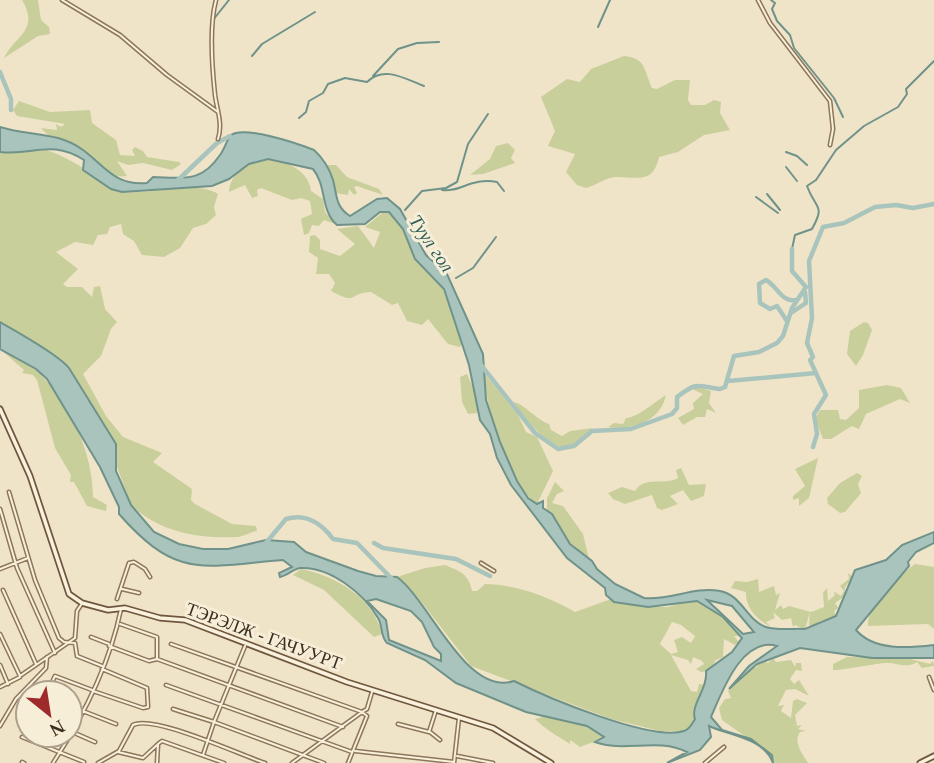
<svg xmlns="http://www.w3.org/2000/svg" width="934" height="763" viewBox="0 0 934 763" font-family="Georgia,serif">
  <style>
    .green { fill: #c9cf9b; fill-rule: evenodd }
    .water { fill: #a9c4bc; stroke: #6f938a; stroke-width: 2; fill-rule: evenodd }
    .lines { fill: none; stroke-linecap: round; stroke-linejoin: round }
    .stream { stroke: #6f938a; stroke-width: 2 }
    .river { stroke: #a9c4bc; stroke-width: 4.5 }
    .street-casing { stroke: #8d765c; stroke-width: 5 }
    .secondary-casing { stroke: #6f573f; stroke-width: 7 }
    .street { stroke: #faf1dc; stroke-width: 2 }
    .secondary { stroke: #faf1dc; stroke-width: 3.5 }
    .labels { text-anchor: middle; stroke-width: 6; stroke-linejoin: round; paint-order: stroke }
    .street-label { font-size: 18px; fill: #3d2e20; stroke: #f7eed8 }
    .water-label { font-size: 19px; font-style: italic; fill: #2f5d5a; stroke: #f7eed8 }
  </style>
  <rect width="100%" height="100%" fill="#f0e4c8"/>
  <path class="green" d="M22,0H38L41,20L49,27L50,34L38,36L4,58C15,35 40,31 22,0Z
    M624,56C646,58 644,70 652,88L657,89L675,80H690L688,100L691,105H705L714,100L721,102L720,113L730,130L704,135L678,152L659,157C653,184 639,177 617,177C608,176 595,186 586,188L577,185L566,172L575,154L548,146L555,131L541,97L567,79L580,82L591,69Z
    M19,101L50,112L90,110L92,123L116,140L120,155L135,156L132,150L135,147L143,151L147,157L179,162L181,164L172,170L143,163L128,165L117,161L127,176C106,180 96,158 81,148C68,141 50,140 41,128L57,130L56,124L61,127L65,124L17,116L13,110Z
    M508,143L515,150L511,158L515,163L483,174L470,175L490,159L496,146Z
    M34,148C55,149 80,166 97,177C105,182 109,189 119,191C148,197 194,179 218,194L214,207L216,215L206,224L193,228L180,248L164,257L142,255L134,241L123,234L121,224L110,227L107,234L98,235L93,245L75,242L56,252L78,269L63,284L67,287H82L92,297L94,287L100,286L105,309L117,322L111,329L101,356L83,374L106,416L123,437L162,453L153,462L192,489L191,500L195,504L232,524L256,526L257,531C249,532 243,537 236,537C199,539 159,532 131,505L116,464V444L75,380L41,349L0,322V152L17,153Z
    M268,159C287,161 309,171 311,191L323,199L325,212L335,224L324,220L319,226L312,225L309,233L304,235L301,219L312,214L310,201L301,198L292,200L261,188L257,190L258,196L252,198L245,185L229,192C230,172 250,162 268,159Z
    M327,165H336L347,177L379,189L383,195L357,186L354,187L357,193L354,195L349,189L348,195L335,193Z
    M383,212H389L403,229L415,259L441,284L463,342L460,347L448,344L428,319L422,325L407,321L398,303L392,305L371,292C347,293 359,306 331,291L335,283L329,274H316L318,258L309,252L310,236L315,235L320,240V249L340,256L355,244L337,229L358,226L374,248L380,232L365,227Z
    M864,322L868,323L872,330L863,355L856,366L847,354L850,331Z
    M0,349C14,357 31,363 41,375C71,407 93,453 93,497L107,505L106,511L87,506L74,482H70L71,475L55,448L37,380L33,375L22,373L24,370Z
    M484,373L518,415L526,432L537,437L553,471L537,504C509,485 485,407 484,373Z
    M467,374L479,402L477,413L468,414L462,402L460,377Z
    M887,385L901,388L910,403L900,399L866,414L859,429L852,426L831,439H823L815,419L820,410H838L840,419L846,420L859,408V390Z
    M698,387L711,391L709,403L716,413L707,409L705,417H697L683,425L678,418L694,409L693,403L703,394L692,389Z
    M666,395C661,421 632,431 608,427L614,423L623,424L626,418C639,417 654,402 666,395Z
    M513,402C525,404 535,419 549,424L551,430L562,436L570,431L593,428C585,433 580,441 572,446C553,457 523,415 513,402Z
    M818,458L809,498L799,506V498L793,500V496L805,486L795,469Z
    M681,468L689,485L706,484L704,496L691,501L683,490L670,496L678,504L662,510L657,508L652,495L625,504L613,499L608,493L622,487L635,491C645,475 664,486 678,478L676,470Z
    M857,473L862,476L858,484L861,493L845,512L840,513L828,504L827,498L840,483Z
    M555,482L564,491L557,494L552,503L563,506L583,534L589,559L567,540L547,510V498Z
    M915,564L934,567V629L928,624L868,626C865,609 902,573 915,564Z
    M445,565C460,571 469,574 472,591H477L485,584C515,584 549,597 575,612L611,599L648,607H668L694,600L723,617L741,636H734L739,642L735,645L724,639L723,657L716,660L709,671L701,672L696,669L704,664L702,661L693,657L691,664L688,660L671,655L691,691L697,692L699,684L707,685C703,697 689,704 695,719L691,727L683,731H660L611,719L471,666L416,595L397,577L425,568ZM672,622L681,625L695,636L691,643L682,637L674,640L678,652L671,654L660,644Z
    M301,569C336,576 374,598 382,634L374,637L324,590L293,575Z
    M848,573L853,577L845,587V596L835,603L838,608L834,611L836,616L820,621L815,626L809,625L810,612L805,629L795,625L793,627L791,618L782,620L773,612L775,618L766,622L771,627C759,621 745,609 746,592L731,588L735,581L747,582L758,579L759,592L774,586L776,595L780,593L775,610L781,605L783,609L789,606L811,612L824,607L823,593L827,588L828,601L835,595L833,591L841,596L844,591L840,586L849,579Z
    M847,657L906,658L930,664L933,661L934,666L922,668L917,662C907,669 895,662 886,663C878,663 838,671 833,670V664Z
    M773,658L776,662L791,660L795,667L796,663H801L802,671L796,670L790,679L794,684L799,680L809,696L795,689L786,690L778,706L784,705L781,711L791,718L793,701L797,699L807,703L795,715L797,726L802,725L798,729L806,731L800,732C793,742 802,753 808,763H773L772,755L722,720L719,708L725,699L731,698L728,691L752,668L757,667V664L763,661L768,663Z
    M543,717L587,726L604,738L580,747L570,740V744C556,735 546,730 535,719Z"/>
  <path class="water" d="M0,127C27,136 58,131 83,150C106,167 115,186 147,183L153,177C184,178 201,183 220,155C224,150 227,140 230,136C241,124 299,144 314,150C322,157 330,169 333,180C337,194 335,207 350,216L377,199L387,198L400,209L426,255L447,274L483,354L486,400L500,442L517,481L528,498L537,504L543,501V508L552,514L570,544L592,561L597,569L615,584L644,598C670,601 693,586 720,591C742,595 747,621 766,627C778,631 797,628 805,629L836,616L855,570L886,560L902,545L934,532V543L916,552L908,562L909,566L856,630C874,651 908,648 934,645V658H872L800,648L757,664L729,689L749,666L777,646C742,636 722,692 711,717L722,730L751,739L772,755L773,763C764,738 731,736 709,726L711,737L700,750L667,763L687,752C657,737 625,753 595,742L604,737L587,726L526,712L456,683L425,660L387,643C380,636 383,626 378,618C364,594 330,566 300,568C293,569 288,575 280,577L279,573L292,567L283,560C203,566 178,581 119,514V507L100,467L47,379L36,369L0,349V322C16,331 60,356 69,368L116,444V471L131,505L154,532L179,544L203,549H228L266,540L294,542L306,552L358,571L376,576L397,577C430,601 466,697 514,681C546,697 652,742 684,731C690,729 692,724 695,719C690,705 708,689 706,671L732,652L742,638L723,617L697,601L648,607L614,602L606,595L605,588L567,558L511,485L497,458L490,434L480,420L469,365L444,289L415,259L403,229L389,212H380L365,224L337,225C320,210 327,186 313,169L268,159L249,164L229,179L212,186L122,192L111,189L83,170L84,160C50,139 34,156 0,152ZM376,599L411,611L422,622L434,647L441,654V661L389,640L386,620L367,601ZM707,600L732,606L754,632L743,634Z"/>
  <g class="lines">
    <path class="stream" d="M771,0L775,3L772,9L777,21L790,35L794,48L834,98L843,117
      M213,20L229,0
      M598,27L610,0
      M252,56L262,44L315,12
      M373,76L398,49L417,43L439,42
      M299,118L306,112L309,101L323,93L328,84L345,78L367,82C384,65 405,79 424,86
      M786,152L797,156L807,165
      M786,167L797,181
      M442,190C459,193 472,177 497,182L504,191
      M767,194L780,210
      M756,197L778,213
      M405,210L422,191L446,188L457,182L468,144L488,114
      M792,249L795,235L812,229C826,204 815,209 807,186L816,180L836,150L864,126L898,107L907,94L906,89L934,61
      M456,278L473,268L496,237"/>
    <path class="river" d="M0,72L11,99V110
      M177,181L217,143L230,136
      M791,313L806,303L805,292
      M787,321L777,306L770,309L760,303L759,284L766,280C777,286 782,303 796,300
      M481,365L535,433L558,449L574,446L592,431L631,429L672,414L677,408V397C698,381 696,386 720,389L725,387L734,356L759,352L777,343L783,336L792,308L806,287L792,271V249
      M728,381L816,373
      M813,447L817,434L814,414L826,395L810,360L813,357L807,343L812,318L809,261L823,227L844,223L875,207L896,205L913,208L934,204
      M374,543L383,548L456,559L490,576
      M265,544L286,519C306,513 322,524 333,539L357,543L394,581"/>
    <g class="street-casing">
      <path id="street" d="M62,0L120,35L167,75L218,112
        M216,0C209,26 212,67 215,95C217,110 223,124 218,139
        M758,0L770,23L830,101L833,129L830,145
        M9,492L35,580L59,638L64,642L75,643L77,656L102,666
        M0,509L17,568L55,653
        M481,563L494,571
        M0,569L28,558
        M122,589L139,593
        M3,590L36,664
        M117,599L129,563L134,562L145,569L150,577
        M120,624L157,637V658
        M0,634L20,676L75,638L77,611L81,605
        M91,637L109,644
        M171,644L362,712L367,709L372,692
        M109,646L149,661L157,659L343,727
        M245,646L214,722L324,763
        M0,665L8,684
        M929,677L934,690
        M166,685L352,752
        M0,687L20,677
        M93,691L143,708L148,707L147,688L102,669
        M47,693L55,676L92,690
        M70,706L116,724
        M173,709L214,722L203,755
        M27,716L28,715
        M398,724L429,732L436,710
        M0,726L16,699L46,668L47,657
        M70,731L95,742
        M430,732L440,740
        M22,737L84,762
        M355,751L454,762
        M118,752L143,758L157,745
        M457,756L493,763
        M22,762L24,763
        M53,763C83,717 110,663 121,609
        M98,763L119,751L133,725C153,714 240,755 265,763
        M157,763L158,744L162,741L224,763
        M292,763L362,712L367,716L348,763
        M454,763L459,718
        M705,763L724,747"/>
    </g>
    <g class="secondary-casing">
      <path id="secondary" d="M0,409L30,476L69,594L82,603L108,610L125,608L160,618L185,620L347,682L493,728L551,763
        M920,763L934,756"/>
    </g>
    <use href="#street" class="street"/>
    <use href="#secondary" class="secondary"/>
  </g>
  <g class="labels">
    <g class="street-label">
      <text transform="translate(264 636) rotate(20)" y="6">ТЭРЭЛЖ - ГАЧУУРТ</text>
    </g>
    <g class="water-label">
      <text transform="translate(432 243) rotate(56)" y="7">Туул гол</text>
    </g>
  </g>
  <g transform="translate(49 714) rotate(150)"><circle r="33" fill="#f7eed8" stroke="#ada18e" stroke-width="2"/>
  <path d="M0-5L12 26L0 18L-12 26Z" fill="#9e2a2b"/>
  <text y="-10" font-size="19" font-weight="bold" text-anchor="middle" fill="#3d2e20">N</text>
  </g>
</svg>
